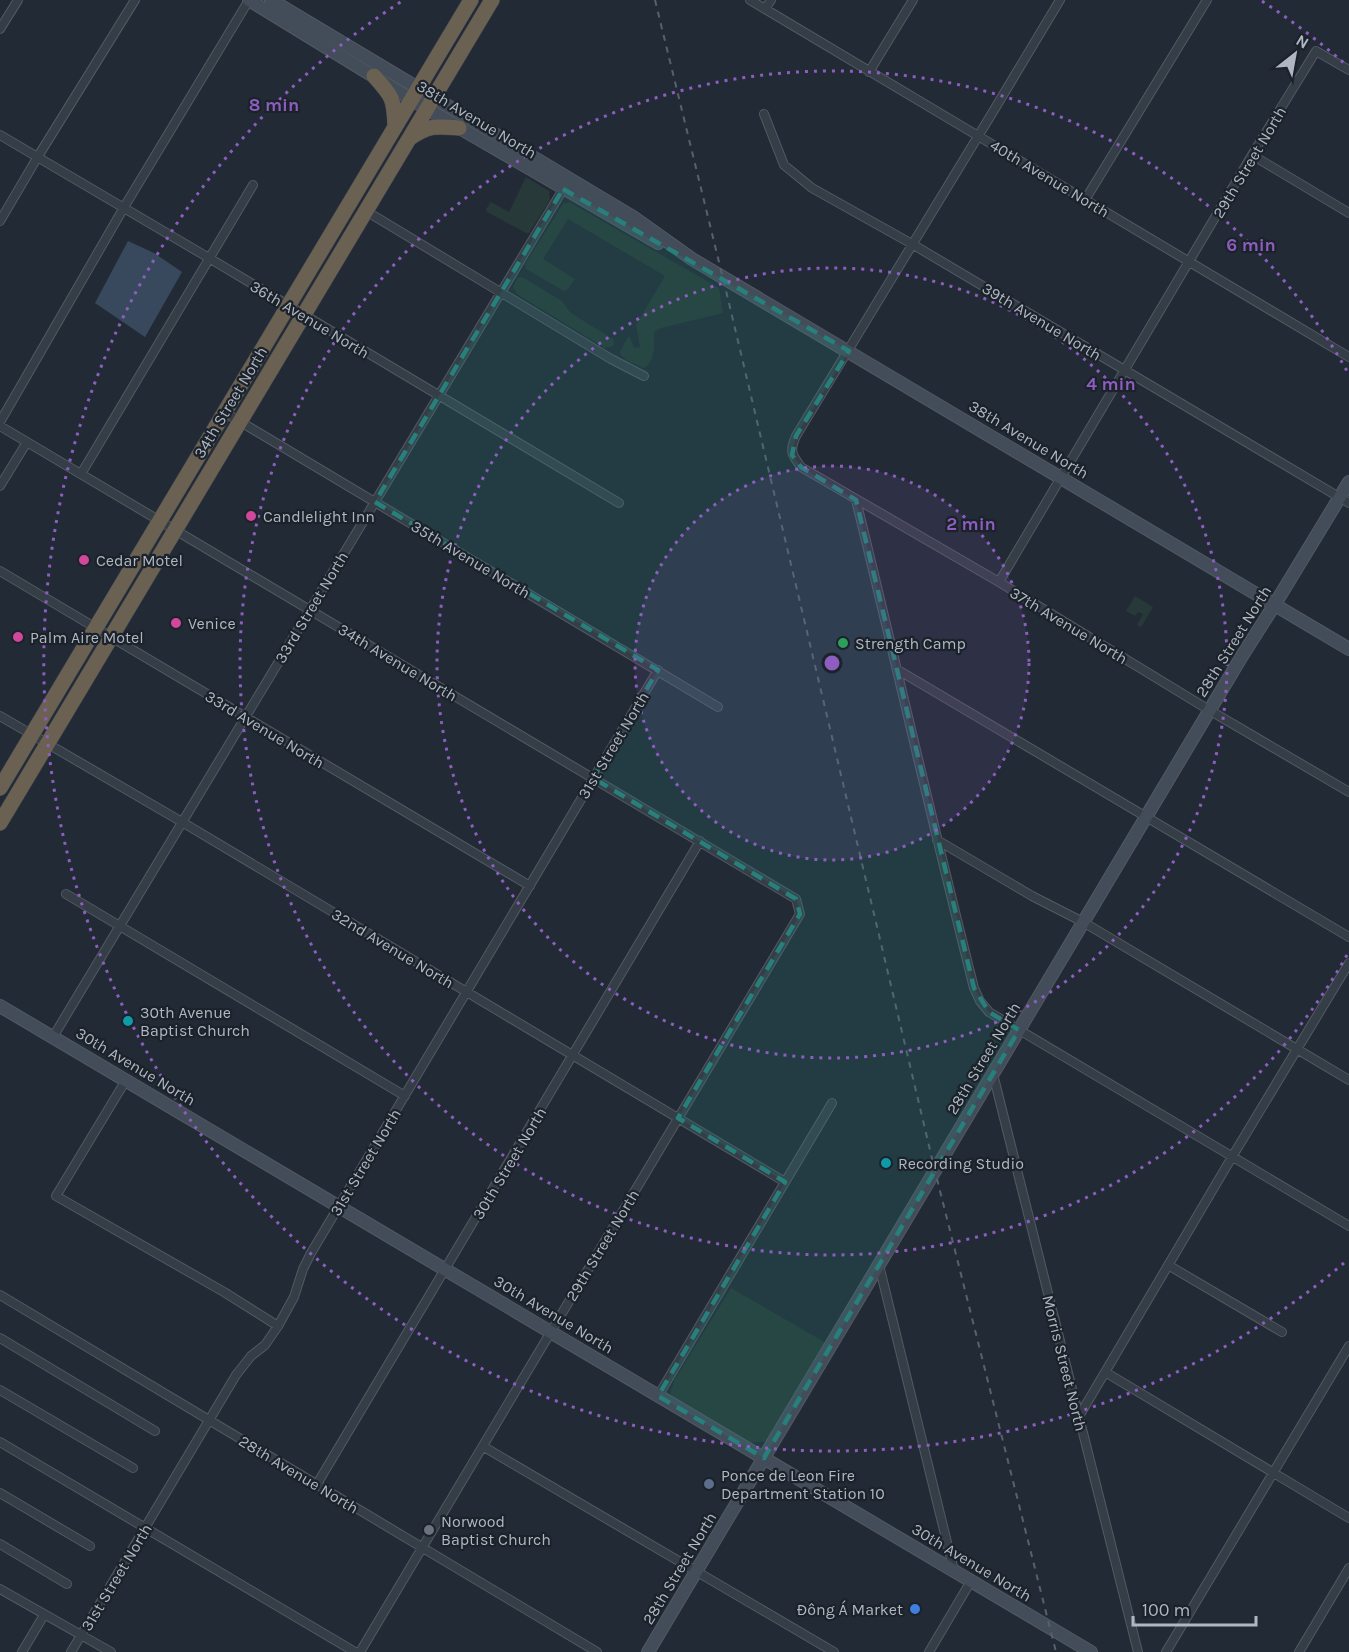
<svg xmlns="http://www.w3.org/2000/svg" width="1349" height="1652" viewBox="0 0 1349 1652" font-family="Karla,sans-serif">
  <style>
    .green { fill: #273938 }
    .water { fill: #39495d }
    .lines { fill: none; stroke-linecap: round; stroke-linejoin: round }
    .street-casing { stroke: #525a64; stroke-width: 10 }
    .secondary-casing { stroke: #525a64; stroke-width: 14 }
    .highway-casing { stroke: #404750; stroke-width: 16 }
    .street { stroke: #353d46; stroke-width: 8 }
    .secondary { stroke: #434c59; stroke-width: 12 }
    .highway { stroke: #6b6153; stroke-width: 15 }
    .rail { stroke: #57616d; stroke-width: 2; stroke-dasharray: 6 6; stroke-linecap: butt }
    .marked { fill: #27807b; fill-opacity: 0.2; stroke: #27807b; stroke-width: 4.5; stroke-dasharray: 12 8; stroke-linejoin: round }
    .ring { fill: none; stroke: #8d5dc0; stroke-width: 3; stroke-dasharray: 3 6 }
    .hotel-dot { fill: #d1479c; stroke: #1b222a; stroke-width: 2 }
    .leisure-dot { fill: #2e9e5b; stroke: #1b222a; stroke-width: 2 }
    .culture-dot { fill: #0f9aa8; stroke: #1b222a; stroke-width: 2 }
    .service-dot { fill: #5c6f8a; stroke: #1b222a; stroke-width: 2 }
    .worship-dot { fill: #6b7280; stroke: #1b222a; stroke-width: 2 }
    .shop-dot { fill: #3f7fe0; stroke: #1b222a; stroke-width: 2 }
    .labels { text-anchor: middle; stroke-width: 4.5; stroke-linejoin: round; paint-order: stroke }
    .street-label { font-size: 16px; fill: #afb7c3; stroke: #1b222a }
    .poi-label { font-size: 16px; fill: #afb7c3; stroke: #1b222a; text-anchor: start }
    .centre { fill: #8d5dc0; stroke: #1b222a; stroke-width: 3 }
    .ring-label { font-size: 18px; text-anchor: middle; font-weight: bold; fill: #8d5dc0; stroke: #1b222a; stroke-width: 4.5; stroke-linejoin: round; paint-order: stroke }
  </style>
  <rect width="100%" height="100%" fill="#222b35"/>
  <path class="green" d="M526,177L549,191L550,200L529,233H526L487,212L486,209L491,202L509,212Z
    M569,202L719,288L723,313L661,328L654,332C654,344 656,361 644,368L626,360L621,355L620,352L628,337H630L634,348L640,347L636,325L665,276L568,219L543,259L575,279L568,289L564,291L526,269L525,264L563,204Z
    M522,277L562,301L569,311L574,315L613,339L614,343L613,346L605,348L520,296L516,293L513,287L517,278Z
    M1135,596L1153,607L1141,627L1137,625L1143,614L1138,612L1135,616L1126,611Z
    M731,1288L828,1344L768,1441L751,1443L739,1438L675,1400L670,1393L675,1379Z"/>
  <path class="water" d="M128,241L154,253L182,272L145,337L95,303Z"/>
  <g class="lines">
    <g class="street-casing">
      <path id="street" d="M750,0L1349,357
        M1060,0C973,146 884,291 796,436C789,451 792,455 801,467L999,582L1209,710L1349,792
        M765,9L771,0
        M0,29L18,0
        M869,72L913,0
        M764,114L784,165L812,188L912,244L1349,503
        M0,135L209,258L619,503
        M1252,155L1349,213
        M1085,200L1207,0
        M366,211L611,359L644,376
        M0,221L37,158L135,0
        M224,412L718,707
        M0,422L123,209L249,0
        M0,426L796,899L800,914L360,1652
        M81,474L253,185
        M0,486L27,442
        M856,500C896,663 933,826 974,988L980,1001L989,1012L1349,1226
        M0,571L530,886
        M999,582L1252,155L1316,51L1349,70
        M898,670L1349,937
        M0,716L182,822L785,1182
        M937,840L1032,896L1083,922L1349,1080
        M66,894L405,1096
        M53,1037L565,186
        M993,1074L1138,1652
        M126,1080L56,1196L224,1292L278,1326
        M879,1265L954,1571
        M1168,1265L1282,1332
        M0,1295L597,1652
        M0,1338L155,1431
        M1105,1372L1349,1518
        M0,1390L133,1468
        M658,1396L832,1103
        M1078,1418L1232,1157L1349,963
        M0,1442L355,1652
        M484,1447L834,1652
        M317,1484L700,841
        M0,1493L90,1546
        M0,1544L67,1584
        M0,1589L111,1652
        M22,1652L44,1615
        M71,1652L236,1375L251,1356L265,1345L278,1326L294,1297L303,1269L311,1253L658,670
        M929,1652L971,1581
        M1166,1652L1349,1346
        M1299,1652L1349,1568"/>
    </g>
    <g class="secondary-casing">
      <path id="secondary" d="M249,0L427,109L658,243
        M271,0L633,217L692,259L1349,649
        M0,1006L1091,1652
        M648,1652L1242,656L1275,604L1349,482"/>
    </g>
    <g class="highway-casing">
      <path id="highway" d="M374,76C392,96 394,98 395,125
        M410,138C429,125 437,126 459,128
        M0,788L471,0
        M0,823L492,0"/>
    </g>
    <use href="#street" class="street"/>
    <use href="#secondary" class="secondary"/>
    <use href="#highway" class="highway"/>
    <path class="rail" d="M655,0L728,299L935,1171L1056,1652"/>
  </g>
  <path class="marked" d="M563,189L849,351L796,436L792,455L801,467L856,500L974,988L989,1012L1019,1030L764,1458L658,1396L785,1182L678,1118L800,914L796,899L593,778L658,670L375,502Z"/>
  <circle cx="832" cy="663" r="197" fill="#8d5dc0" fill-opacity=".12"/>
  <g class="ring">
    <circle cx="832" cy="663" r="197"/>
    <circle cx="832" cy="663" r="395"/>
    <path d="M1347 955A592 592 0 1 1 1347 371"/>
    <path d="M1344 1263A789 789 0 1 1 402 1M1262 1A789 789 0 0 1 1344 63"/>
  </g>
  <g class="hotel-dot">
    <circle cx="251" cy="516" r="6"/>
    <circle cx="84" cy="560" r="6"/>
    <circle cx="176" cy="623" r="6"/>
    <circle cx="18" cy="637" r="6"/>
  </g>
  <circle class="leisure-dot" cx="843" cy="643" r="6"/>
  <g class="culture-dot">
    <circle cx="128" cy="1021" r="6"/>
    <circle cx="886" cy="1163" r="6"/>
  </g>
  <circle class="service-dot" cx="709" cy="1484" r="6"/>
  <circle class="worship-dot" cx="429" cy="1530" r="6"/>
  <circle class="shop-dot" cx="915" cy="1609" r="6"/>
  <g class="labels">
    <g class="street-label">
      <text transform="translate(477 119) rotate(31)" y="6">38th Avenue North</text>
      <text transform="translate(1249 162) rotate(-59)" y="6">29th Street North</text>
      <text transform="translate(1050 178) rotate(31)" y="6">40th Avenue North</text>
      <text transform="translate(310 319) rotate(31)" y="6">36th Avenue North</text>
      <text transform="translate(1042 321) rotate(31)" y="6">39th Avenue North</text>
      <text transform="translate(230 402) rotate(-59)" y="6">34th Street North</text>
      <text transform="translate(1029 439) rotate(31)" y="6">38th Avenue North</text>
      <text transform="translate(471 559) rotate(31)" y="6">35th Avenue North</text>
      <text transform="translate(311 607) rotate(-59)" y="6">33rd Street North</text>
      <text transform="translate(1069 625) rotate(31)" y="6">37th Avenue North</text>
      <text transform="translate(1233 641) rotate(-58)" y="6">28th Street North</text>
      <text transform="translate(398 662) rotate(31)" y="6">34th Avenue North</text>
      <text transform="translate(265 729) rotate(31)" y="6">33rd Avenue North</text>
      <text transform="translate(613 745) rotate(-59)" y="6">31st Street North</text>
      <text transform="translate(393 948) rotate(31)" y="6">32nd Avenue North</text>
      <text transform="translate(983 1058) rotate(-59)" y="6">28th Street North</text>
      <text transform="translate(136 1066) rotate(31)" y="6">30th Avenue North</text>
      <text transform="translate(365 1162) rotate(-59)" y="6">31st Street North</text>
      <text transform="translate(509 1163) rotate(-59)" y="6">30th Street North</text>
      <text transform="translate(602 1245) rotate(-59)" y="6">29th Street North</text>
      <text transform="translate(554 1314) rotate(31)" y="6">30th Avenue North</text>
      <text transform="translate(1065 1363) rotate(76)" y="6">Morris Street North</text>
      <text transform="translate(299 1474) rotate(31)" y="6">28th Avenue North</text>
      <text transform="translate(972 1562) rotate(31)" y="6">30th Avenue North</text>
      <text transform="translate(679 1568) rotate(-59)" y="6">28th Street North</text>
      <text transform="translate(116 1577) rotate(-59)" y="6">31st Street North</text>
    </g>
    <g class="poi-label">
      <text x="263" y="522">Candlelight Inn</text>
      <text x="96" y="566">Cedar Motel</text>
      <text x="188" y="629">Venice</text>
      <text x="30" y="643">Palm Aire Motel</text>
      <text x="855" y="649">Strength Camp</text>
      <text x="140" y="1018">30th Avenue<tspan x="140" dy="18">Baptist Church</tspan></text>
      <text x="898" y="1169">Recording Studio</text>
      <text x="721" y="1481">Ponce de Leon Fire<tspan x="721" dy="18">Department Station 10</tspan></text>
      <text x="441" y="1527">Norwood<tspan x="441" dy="18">Baptist Church</tspan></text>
      <text x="903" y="1615" text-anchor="end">Đông Á Market</text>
    </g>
  </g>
  <circle cx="832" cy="663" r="9" class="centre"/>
  <g class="ring-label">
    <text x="274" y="111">8 min</text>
    <text x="1251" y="251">6 min</text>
    <text x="1111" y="390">4 min</text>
    <text x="971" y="530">2 min</text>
  </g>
  <g transform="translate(1295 54) rotate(31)" stroke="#1b222a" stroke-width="4.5" paint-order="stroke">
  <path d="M0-4.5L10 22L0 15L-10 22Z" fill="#afb7c3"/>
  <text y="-9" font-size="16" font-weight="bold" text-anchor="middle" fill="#afb7c3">N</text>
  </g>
  <path d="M1133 1616v9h123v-9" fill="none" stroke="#afb7c3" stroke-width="3"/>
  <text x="1142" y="1616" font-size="18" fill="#afb7c3" stroke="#1b222a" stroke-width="4.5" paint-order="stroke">100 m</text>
</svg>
